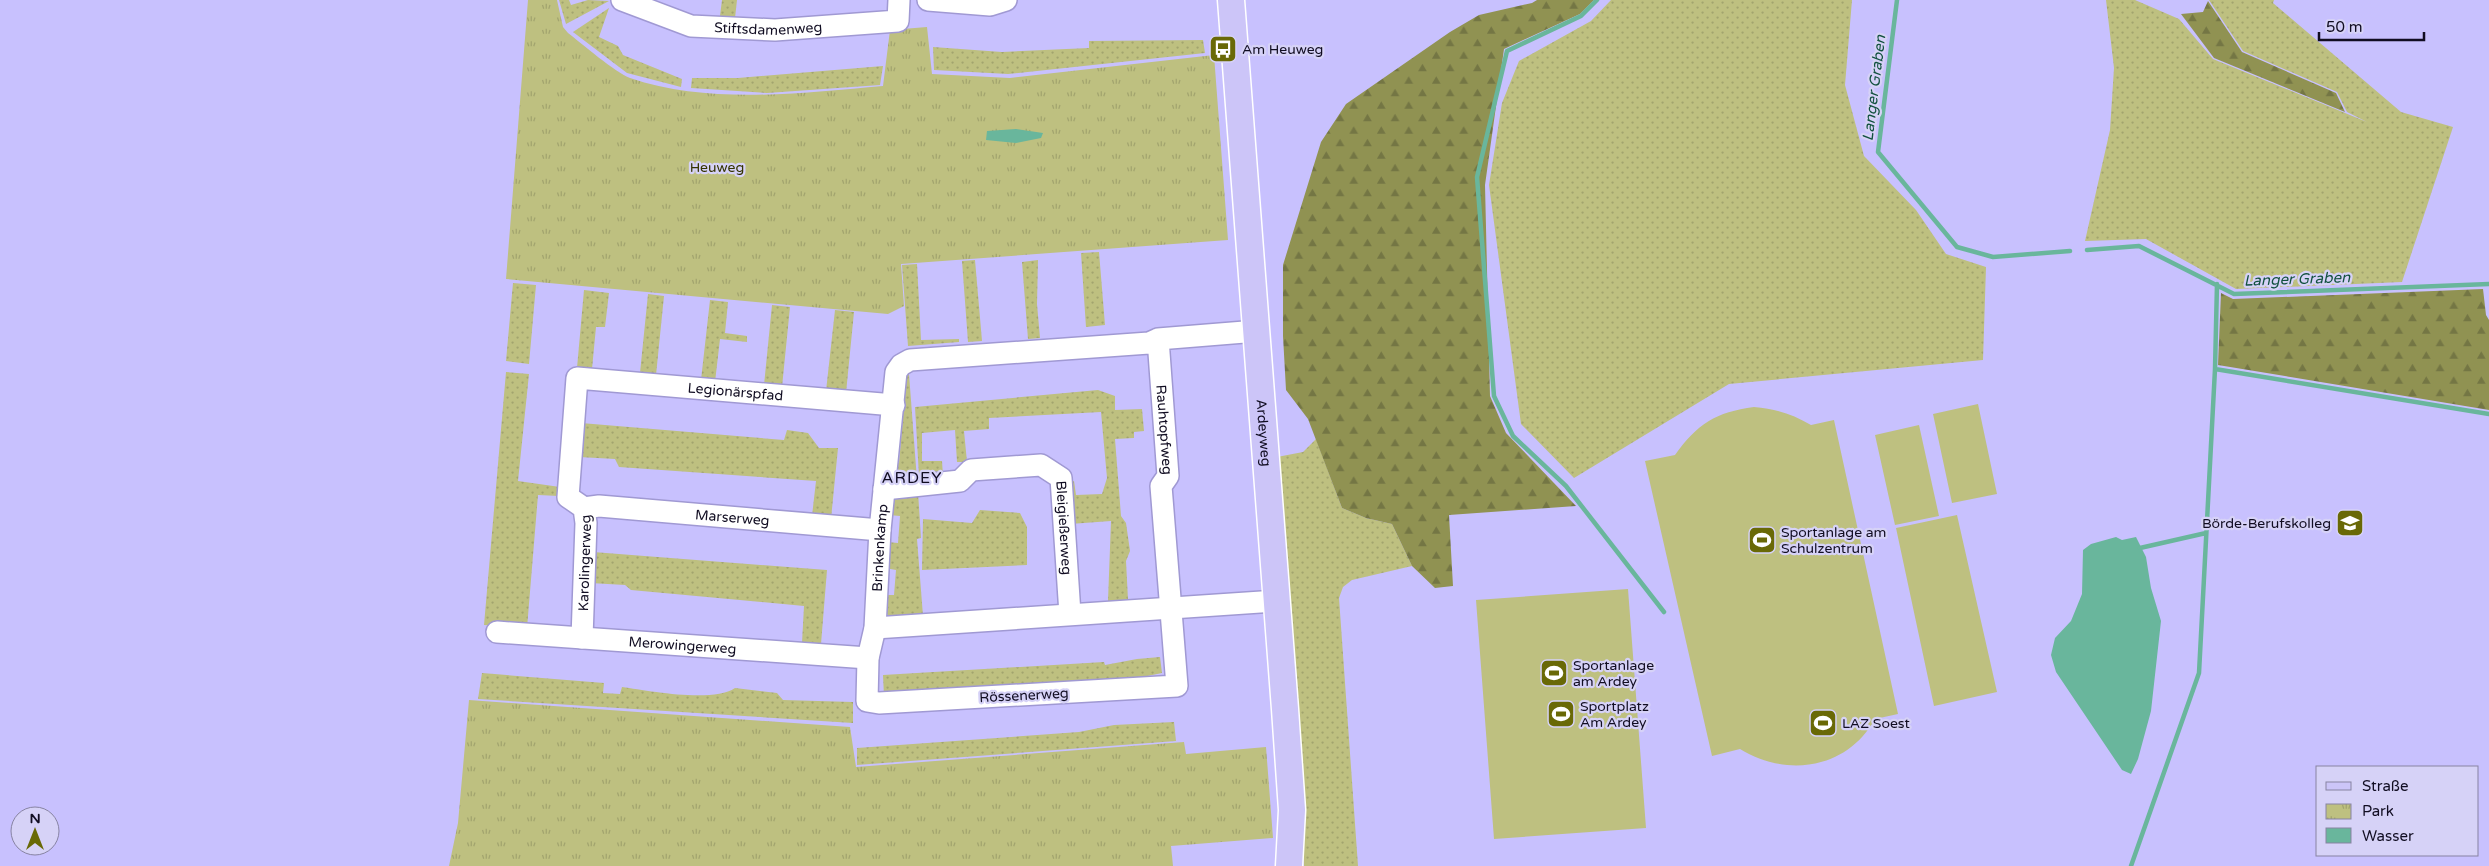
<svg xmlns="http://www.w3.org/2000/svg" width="2489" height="866" viewBox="0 0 2489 866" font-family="'Varela Round',sans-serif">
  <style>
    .grass { fill: url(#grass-dots) }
    .forest { fill: url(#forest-firs) }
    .park { fill: url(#park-tufts) }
    .pitch { fill: #bec080 }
    .water { fill: #69b69c }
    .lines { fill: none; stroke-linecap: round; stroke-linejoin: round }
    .stream { stroke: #69b69c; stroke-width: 4.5 }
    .minor-casing { stroke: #a099d3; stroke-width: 24 }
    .major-casing { stroke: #fff; stroke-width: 29 }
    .minor { stroke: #fff; stroke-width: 21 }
    .major { stroke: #ccc5f8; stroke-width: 26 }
    .labels { text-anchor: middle; stroke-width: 4.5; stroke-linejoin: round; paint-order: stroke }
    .street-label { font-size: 14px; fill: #110d22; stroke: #d6d2f7 }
    .poi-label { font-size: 14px; fill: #110d22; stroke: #d6d2f7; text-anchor: start }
    .park-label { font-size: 14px; fill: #343400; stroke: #d6d2f7 }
    .water-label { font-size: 15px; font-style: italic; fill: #12513f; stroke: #d6d2f7 }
    .quarter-label { font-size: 16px; letter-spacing: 1px; fill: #110d22; stroke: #d6d2f7 }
  </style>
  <defs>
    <pattern id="grass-dots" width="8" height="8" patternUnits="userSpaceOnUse" patternTransform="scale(1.25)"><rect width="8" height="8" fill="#bec080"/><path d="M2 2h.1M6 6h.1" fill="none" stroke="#a2a46e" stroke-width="1.8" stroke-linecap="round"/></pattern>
    <pattern id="forest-firs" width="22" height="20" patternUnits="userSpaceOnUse" patternTransform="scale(1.25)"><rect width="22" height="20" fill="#909252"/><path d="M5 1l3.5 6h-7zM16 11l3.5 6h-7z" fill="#747644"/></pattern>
    <pattern id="park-tufts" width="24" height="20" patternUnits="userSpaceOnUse" patternTransform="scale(1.25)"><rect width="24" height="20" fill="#bec080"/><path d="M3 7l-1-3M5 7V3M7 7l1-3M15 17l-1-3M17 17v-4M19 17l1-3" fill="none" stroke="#a2a46e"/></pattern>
  </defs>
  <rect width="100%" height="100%" fill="#c8c1fe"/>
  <path class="grass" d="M559,0H569L571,5L588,0L609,1L566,24Z
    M722,0H737L735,18L720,16Z
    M1611,0H1852L1845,85L1864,156L1916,210L1946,254L1986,267L1983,360L1729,384L1574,478L1521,424L1489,185L1502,103L1519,61L1591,21Z
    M2106,0H2135L2179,19L2213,59L2367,122L2347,112L2337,92L2243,51L2209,0H2274L2273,3L2401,112L2453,127L2402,282L2236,289L2146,239L2085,241L2110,130L2114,68Z
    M609,8L599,37L618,46L623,55L682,79L681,87L627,73L573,32Z
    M1203,40L1205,53L1008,74L934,70L933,47L1002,52L1089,48V41Z
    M883,66L880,85L767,93L691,88L692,78H738Z
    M1099,252L1105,325L1086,327L1081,253Z
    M975,260L982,341L968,342L962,261Z
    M1038,260L1037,304L1040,338L1028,339L1022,262Z
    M917,264L921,340L959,339V342L908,346L902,265Z
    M513,283L536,285L529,364L506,361Z
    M584,290L609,293L605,327H596L592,369L577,368Z
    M648,294L664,296L656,375L640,373Z
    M710,300L728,302L725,333L747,336V342L720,339L715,382L701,380Z
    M772,305L790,307L782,387L764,385Z
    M835,310L854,312L846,393L826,391Z
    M506,372L529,374L518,481L560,487L559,496L538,495L527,628L484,625Z
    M904,374H909L917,480L897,477L894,462L899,463L903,417L899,416Z
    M1098,390L1115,396V410L1142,409L1144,431L1134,432V438L1115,439L1121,516L1126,523L1130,551L1126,561L1128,600L1108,601L1111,521L1070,524L1068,482L1074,481L1076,495L1102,494L1107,478L1101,412L989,418V429L964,431L967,462H957L955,430L922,433V461H942L943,476H919L915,407Z
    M581,423L784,440L787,430L808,433L819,448H838L831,519L812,516L816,481L619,467L615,459L579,457Z
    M1316,439L1342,508L1366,518L1392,524L1412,566L1352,580L1343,587L1339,598L1358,866H1304L1277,457L1303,452Z
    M918,492L921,538L917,539L923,616L891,618L884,611L882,595H894L896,570L885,568L887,542L898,543L900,516L889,515L892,499Z
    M980,510L1020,513L1027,527V565L922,570L923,519L972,523Z
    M593,552L827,570L821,644L802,643L804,606L631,590L625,585L590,583Z
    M1160,657L1162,673L1138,678L884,697L883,675L1104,662L1105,665L1137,659Z
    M482,673L604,683L603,693L620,694L622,687C649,691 713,703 735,688L777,693L783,700L853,702V723L478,699Z
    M1174,722L1176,741L857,765V748L1079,732L1114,725Z"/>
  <path class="forest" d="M1537,0H1594L1580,14L1504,49L1485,185L1490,396L1506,433L1576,506L1449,515L1453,586L1435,588L1412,566L1392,524L1366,518L1342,508L1308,419L1286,390L1283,336V265L1321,142L1346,104L1450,32L1479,15L1532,3Z
    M2208,1L2242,52L2336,93L2345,112L2214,58L2181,14L2203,12Z
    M2483,289L2486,315L2489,320V410L2218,365L2221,293L2233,299Z"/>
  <path class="park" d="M528,0H557L563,27L568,33C581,43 616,73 630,78C710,105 800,93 883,86L890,30L927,27L932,74L1010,78L1214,55L1228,240L901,264L904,306L888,314L506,279Z
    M469,700L850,727L856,767L1184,742L1186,754L1266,747L1273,838L1171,846L1173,866H449L458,823Z"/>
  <path class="pitch" d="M1978,404L1997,494L1952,503L1933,414Z
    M1754,407C1776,409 1792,414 1811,425L1834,420L1898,714L1875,719C1847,769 1787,778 1740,749L1712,756L1645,461L1675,455C1697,424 1716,412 1754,407Z
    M1919,425L1939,516L1895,525L1875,435Z
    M1957,515L1997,692L1934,706L1896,528Z
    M1628,589L1646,828L1494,839L1476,600Z"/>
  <path class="water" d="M1016,129L1043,133L1041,138L1016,143L986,140L987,131Z
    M2116,537L2122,540L2136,537L2146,557L2151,588L2161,621L2151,711L2138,759L2131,774L2122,770L2056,672L2051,655L2055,638L2071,621L2082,594L2083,550L2091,544Z"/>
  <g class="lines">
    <path class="stream" d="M1597,0L1581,16L1507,51L1477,177L1494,396L1513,436L1566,486L1664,612
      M1897,0L1878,152L1957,247L1993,257L2070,251
      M2087,250L2139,246L2234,294L2489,284
      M2215,369L2489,414
      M2140,548L2206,533
      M2131,866L2199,673L2215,369L2217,284"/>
    <g class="minor-casing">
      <g id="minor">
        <path id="s1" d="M622,0L691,26L775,30L898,21L899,0"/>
        <path d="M928,0L990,5L1006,0"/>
        <path id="s2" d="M1158,339L1168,476L1161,486L1177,686L879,703L867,701L868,658L875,628L880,530L896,372L901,365L910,360L1149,343L1158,339L1257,331"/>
        <path id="s3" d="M884,489L960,481L971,470L1041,465L1061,478L1070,614"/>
        <path id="s4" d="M584,508L599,506L880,530"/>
        <path d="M875,628L1277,601"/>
        <path id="s5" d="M497,632L868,658"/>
        <path id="s6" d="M582,638L586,523L584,508L568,497L577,378L894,405"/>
      </g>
    </g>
    <g class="major-casing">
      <g id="major">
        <path id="s7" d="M1231,0L1285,709L1292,810L1289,866"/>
      </g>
    </g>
    <use href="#minor" class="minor"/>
    <use href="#major" class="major"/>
  </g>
  <defs>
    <g id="bus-square" transform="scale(1.4375)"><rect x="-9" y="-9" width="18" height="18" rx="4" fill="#696906" stroke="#d6d2f7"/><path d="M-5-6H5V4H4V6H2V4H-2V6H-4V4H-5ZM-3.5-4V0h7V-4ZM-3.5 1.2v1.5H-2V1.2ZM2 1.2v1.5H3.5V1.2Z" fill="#fff"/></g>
    <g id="school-square" transform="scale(1.4375)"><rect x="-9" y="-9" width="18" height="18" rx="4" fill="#696906" stroke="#d6d2f7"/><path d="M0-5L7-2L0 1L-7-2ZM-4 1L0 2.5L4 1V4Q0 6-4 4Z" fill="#fff"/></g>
    <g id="stadium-square" transform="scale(1.4375)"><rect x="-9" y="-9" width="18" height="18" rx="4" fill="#696906" stroke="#d6d2f7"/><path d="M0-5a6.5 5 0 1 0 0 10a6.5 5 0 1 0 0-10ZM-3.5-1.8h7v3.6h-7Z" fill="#fff"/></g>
  </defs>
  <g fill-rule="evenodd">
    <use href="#bus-square" x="1223" y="49"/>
    <use href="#school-square" x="2350" y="523"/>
    <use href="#stadium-square" x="1762" y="540"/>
    <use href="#stadium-square" x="1554" y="673"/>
    <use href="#stadium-square" x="1561" y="714"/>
    <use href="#stadium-square" x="1823" y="723"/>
  </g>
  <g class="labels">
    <g class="street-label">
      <text dy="5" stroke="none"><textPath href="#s1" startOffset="151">Stiftsdamenweg</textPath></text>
      <text dy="5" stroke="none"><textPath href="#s6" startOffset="428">Legionärspfad</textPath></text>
      <text dy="5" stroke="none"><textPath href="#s2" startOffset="91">Rauhtopfweg</textPath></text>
      <text dy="5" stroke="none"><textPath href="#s7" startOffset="434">Ardeyweg</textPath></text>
      <text dy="5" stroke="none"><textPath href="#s4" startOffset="149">Marserweg</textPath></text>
      <text dy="5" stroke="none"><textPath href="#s3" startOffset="236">Bleigießerweg</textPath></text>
      <text dy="5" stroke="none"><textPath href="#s2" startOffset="815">Brinkenkamp</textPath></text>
      <text dy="5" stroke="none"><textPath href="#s6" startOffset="75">Karolingerweg</textPath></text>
      <text dy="5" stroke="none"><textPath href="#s5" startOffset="186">Merowingerweg</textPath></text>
      <text transform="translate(1024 695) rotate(-3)" y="5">Rössenerweg</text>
    </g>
    <g class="poi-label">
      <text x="1242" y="54">Am Heuweg</text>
      <text x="2331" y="528" text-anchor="end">Börde-Berufskolleg</text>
      <text x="1781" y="537">Sportanlage am<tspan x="1781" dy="16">Schulzentrum</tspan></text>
      <text x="1573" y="670">Sportanlage<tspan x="1573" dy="16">am Ardey</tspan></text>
      <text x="1580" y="711">Sportplatz<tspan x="1580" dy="16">Am Ardey</tspan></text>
      <text x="1842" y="728">LAZ Soest</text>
    </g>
    <g class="park-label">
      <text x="717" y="172">Heuweg</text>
    </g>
    <g class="water-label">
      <text transform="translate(1874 88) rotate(-83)" y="5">Langer Graben</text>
      <text transform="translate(2297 279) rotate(-2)" y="5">Langer Graben</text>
    </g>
    <g class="quarter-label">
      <text x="912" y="483">ARDEY</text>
    </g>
  </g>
  <rect x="2316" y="766" width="162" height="90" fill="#d6d2f7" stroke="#8783a2"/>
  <rect x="2326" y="782" width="25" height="8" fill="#ccc5f8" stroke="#8783a2"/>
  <text x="2362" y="791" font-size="15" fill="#110d22">Straße</text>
  <rect x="2326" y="804" width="25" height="15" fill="url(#park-tufts)" stroke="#8783a2"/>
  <text x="2362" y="816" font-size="15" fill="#110d22">Park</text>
  <rect x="2326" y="828" width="25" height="15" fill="#69b69c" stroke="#8783a2"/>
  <text x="2362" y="841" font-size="15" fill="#110d22">Wasser</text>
  <g transform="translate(35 831)"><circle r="24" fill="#d6d2f7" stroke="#8783a2"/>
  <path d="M0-4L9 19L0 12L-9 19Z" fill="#696906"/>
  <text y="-8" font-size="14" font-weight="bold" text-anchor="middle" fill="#110d22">N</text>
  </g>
  <path d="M2319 32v8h105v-8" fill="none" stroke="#110d22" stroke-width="2.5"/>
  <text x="2326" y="32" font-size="15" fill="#110d22" stroke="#d6d2f7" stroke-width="4" paint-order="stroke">50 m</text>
</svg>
